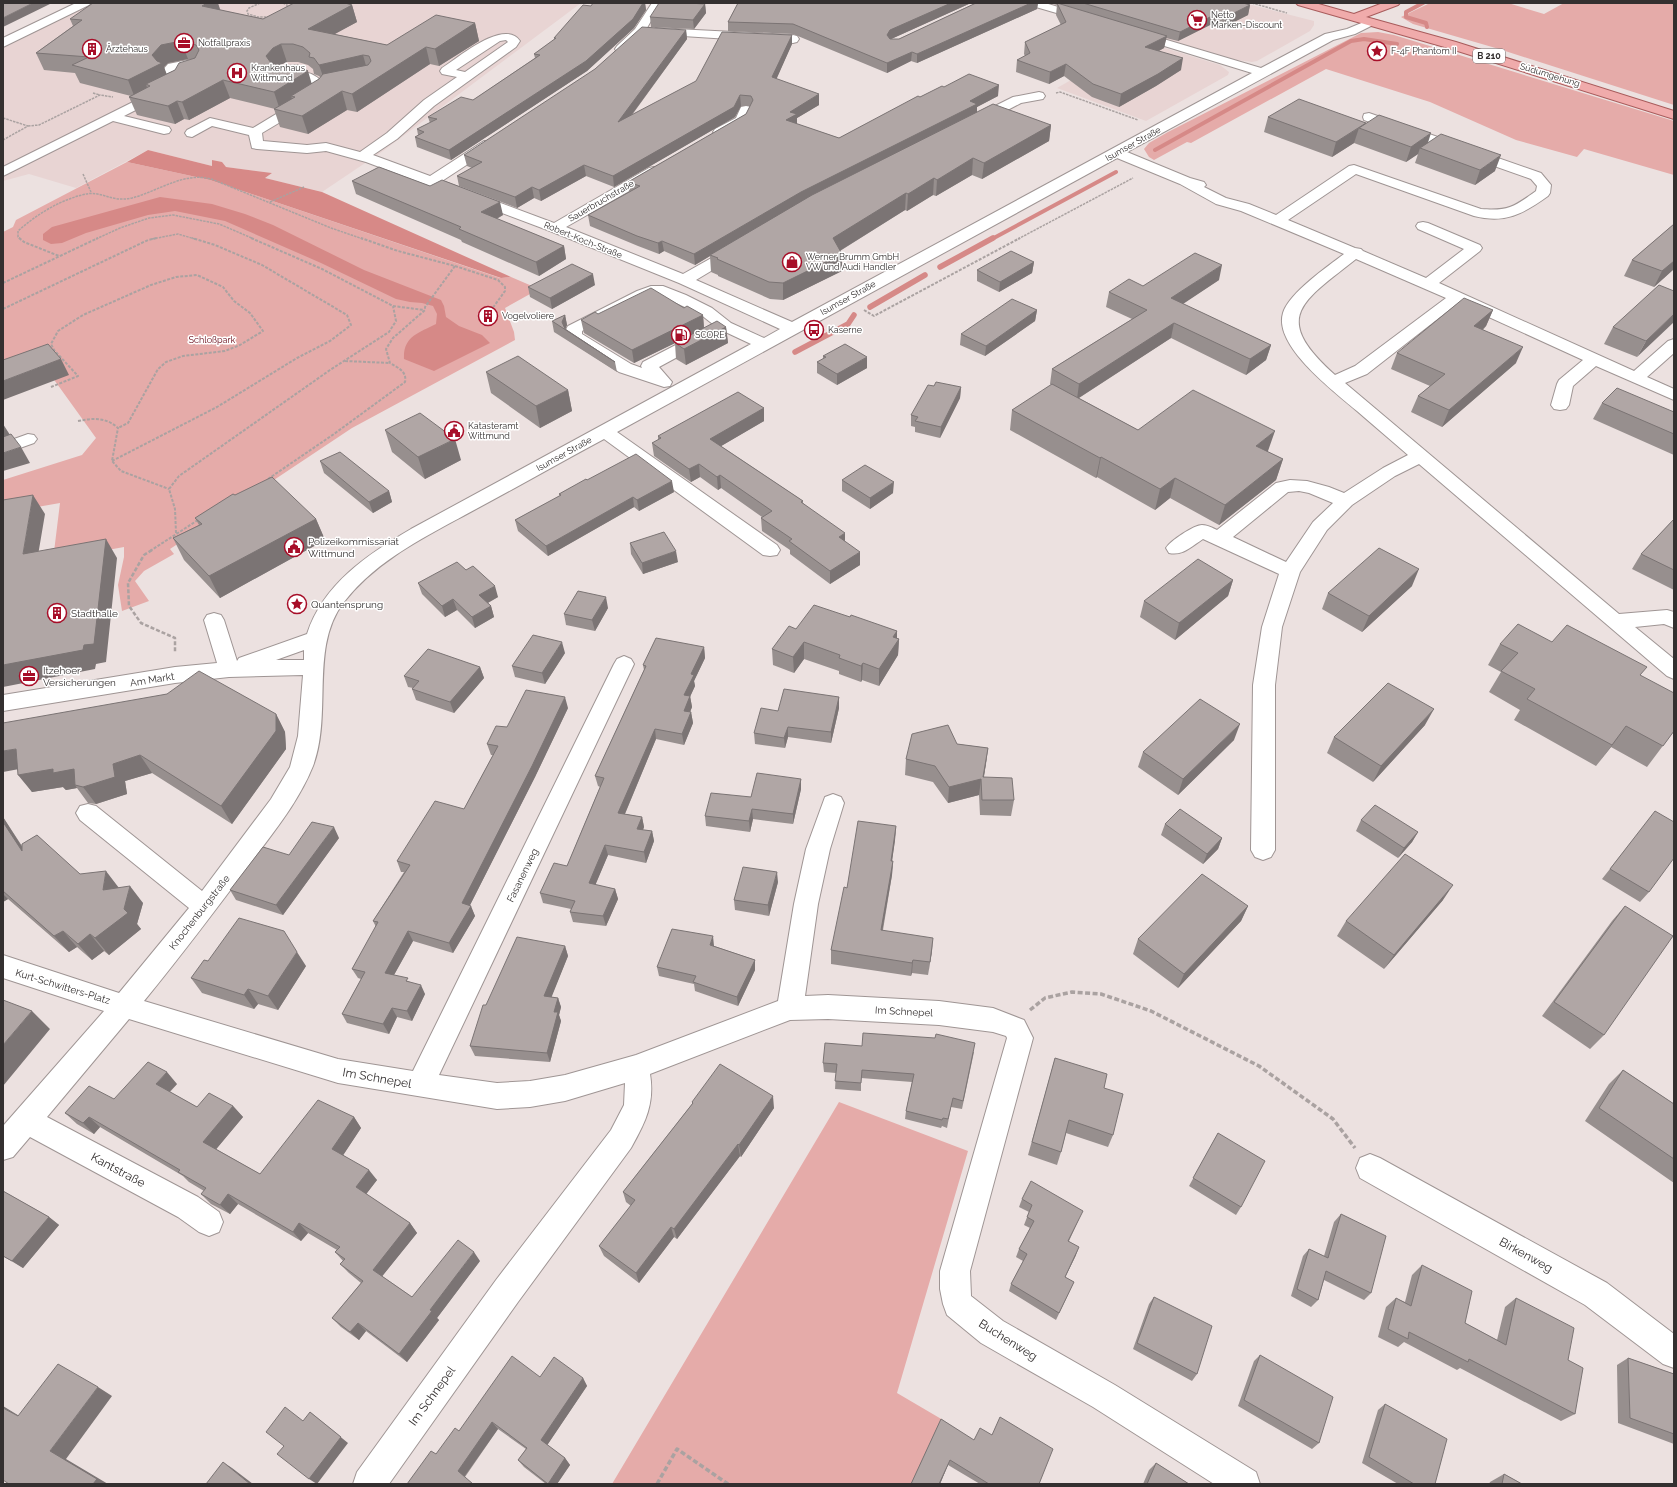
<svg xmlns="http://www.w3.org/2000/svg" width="1677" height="1487" viewBox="0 0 1677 1487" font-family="Raleway,sans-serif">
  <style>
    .built { fill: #e8d4d3 }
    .green { fill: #e5aba9 }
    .forest { fill: #d78987 }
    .water { fill: #d68987 }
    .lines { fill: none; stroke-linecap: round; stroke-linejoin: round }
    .stream-far1 { stroke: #d68987; stroke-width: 4 }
    .stream { stroke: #d68987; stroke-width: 5.5 }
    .minor-casing { stroke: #9f9594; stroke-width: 2 }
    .major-casing { stroke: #a85c5c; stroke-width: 2 }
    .path-far3 { stroke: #aaa2a1; stroke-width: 1.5; stroke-dasharray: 2.5 1; stroke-linecap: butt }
    .path-far2 { stroke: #aaa2a1; stroke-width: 2; stroke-dasharray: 3 1.5; stroke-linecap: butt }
    .path-far1 { stroke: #aaa2a1; stroke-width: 2.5; stroke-dasharray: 4 2; stroke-linecap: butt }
    .path { stroke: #aaa2a1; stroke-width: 3.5; stroke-dasharray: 5 2.5; stroke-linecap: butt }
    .minor { fill: #fff; fill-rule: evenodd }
    .major { fill: #f0abab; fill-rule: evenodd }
    .wall { fill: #978f8e; fill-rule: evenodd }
    .shaded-wall { fill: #7b7474 }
    .building { fill: #b0a6a5; stroke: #7b7474 }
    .labels { text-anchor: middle; stroke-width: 3; stroke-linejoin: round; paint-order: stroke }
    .far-poi-label { font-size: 9px; fill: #343030; stroke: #fff; text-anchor: start }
    .shield { fill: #fff; stroke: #716e6e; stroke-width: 1 }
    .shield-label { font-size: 9px; font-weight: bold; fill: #343030 }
    .far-street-label { font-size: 9px; fill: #343030; stroke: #fff }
    .far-park-label { font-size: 9px; fill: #670716; stroke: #fff }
    .poi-label { font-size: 10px; fill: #343030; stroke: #fff; text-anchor: start }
    .street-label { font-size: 10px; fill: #343030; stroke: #fff }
    .near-street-label { font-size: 12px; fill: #343030; stroke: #fff }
  </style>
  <rect width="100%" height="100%" fill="#ece1e0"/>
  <path class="built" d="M80,3H581L383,151L322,192L265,178L272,173L226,167L212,160V166L148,150L76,188L29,174L3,181V40Z
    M1175,3H1244L1314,21V25L1310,31L1257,61L1252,62L1229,59L1127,27Z
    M1116,33L1220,65L1229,72L1228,75L1146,121L1057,88L1087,71Z"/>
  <path class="green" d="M1430,3H1508L1544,14L1564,3H1674V105L1499,49L1413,24L1401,17Z
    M1378,32L1394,35L1674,121V175L1584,149L1577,157L1516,140L1430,102L1326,69L1191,143L1187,142L1154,160L1149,157L1144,149L1149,143L1168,132L1361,33Z
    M127,162L210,180L500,278L511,277L539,289L505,308L514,332L515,340L352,428L170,549L174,554L144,571L135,581L149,601L122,611L118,585L124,557V547L53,560L60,503L3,513V480L82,455L96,438L37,356L3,369V232L13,227L16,220Z
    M839,1102L968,1151L897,1393L943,1420L913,1484H612Z"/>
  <path class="forest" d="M148,150L212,166V160L222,162L226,167L272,173L265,178L322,192L511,277L501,278L210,180L127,162Z"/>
  <path class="water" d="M160,197L212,204L245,214L273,225L364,270L441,300L444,306L446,317L459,326L482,335L490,343L434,371L404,359C403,336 419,333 436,324L437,314L433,306L422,303L410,302L396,299L321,263L225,221L175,211L148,215L86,233L62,243L51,244L43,240V234L52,227Z"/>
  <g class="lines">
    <path class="stream-far1" d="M1423,3L1406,12V17L1426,23L1427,27
      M1155,150L1351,41L1364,39L1397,44
      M992,239L1116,172"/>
    <path class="stream" d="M940,267L993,238
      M870,307L925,275
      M795,352L848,324L854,315"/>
    <g class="minor-casing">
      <path id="minor" d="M76,3H91L89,5L3,47V38Z
        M652,3H664L655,14L644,33L625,52H617L615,49L617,46L635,29Z
        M1027,3H1045L1088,16L1090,18L1088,20L1084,21L1029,5Z
        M1371,19L1375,20L1377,22L1375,24L1355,34L1333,40L1127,152L1190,178L1204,182L1206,185L1204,187L1226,198L1249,204L1276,215L1349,166L1354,165L1481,209C1508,211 1514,207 1536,191L1537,186L1531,179L1364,120L1363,117L1364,114L1369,113L1541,173L1551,185L1550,193L1548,196C1523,214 1505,224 1474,216L1356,174L1288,220L1355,248L1361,249L1363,251L1426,278L1464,249L1418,229L1416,226L1418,223L1423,222L1428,223L1480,245L1482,248L1480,251L1439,283L1634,371L1668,341L1674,339V353L1647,377L1674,389V400L1596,366L1573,386L1569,405L1566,409L1560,410L1554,409L1551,405L1557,384L1559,380L1583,360L1458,303L1367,374L1345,383L1619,614L1667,610L1674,612V628L1664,624L1635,627L1674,659V679L1667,676L1419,464L1395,476L1352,505L1327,530L1300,572L1282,627L1275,685V850L1271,857L1263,860L1255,857L1251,850L1253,685L1262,627L1279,574L1203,539C1192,546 1183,556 1169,553L1166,548C1170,541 1194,525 1202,525C1207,525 1213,528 1217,530L1276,483L1290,480L1307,481L1329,487L1344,493L1383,468L1408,455C1391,440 1374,426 1357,411C1335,392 1273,346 1283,313C1289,293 1327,267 1344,254L1241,211L1216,204L1180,184L1117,158L617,432L777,545L780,550L777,555L770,556L763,555L604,439C561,462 519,486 476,509C429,535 377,559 344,602C309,647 333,713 313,766C299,801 275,830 253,860C217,908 182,955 144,1001L338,1059L413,1071L614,664L617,659L624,656L631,659L634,664L439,1075L497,1083L530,1081L565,1075L636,1055L778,1001L794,904L806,849L825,797L833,794L841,797L844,803L830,849L818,904L805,996L828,995L939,1001L993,1008L1024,1020L1033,1038L970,1271L971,1296L1003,1321L1115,1385L1256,1472L1260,1484H1214L1093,1407L981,1343L947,1315L943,1304L940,1289V1271L1007,1038L1006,1036L993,1032L939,1025L828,1019L790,1020L650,1074C655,1104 645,1123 631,1148L518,1302L389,1484H353L357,1472L496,1280L611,1130L624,1105L625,1083L565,1101L530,1107L497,1109L338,1083L129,1019L47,1117L198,1197L219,1212L223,1222L219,1232L209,1236L199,1232L178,1217L30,1137L13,1157L3,1160V1126L104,1011L3,978V955L119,993L189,908L80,820L76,813L80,806L88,804L96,806L202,891L271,799L290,767L298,736L303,675L229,677L175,683L3,711V695L175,667L217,663L204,620L207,615L214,613L221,615L224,620L237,661L239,658L307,634C323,584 368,554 411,529L751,344L719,329L700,314L661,296L647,297L582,331V334L631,364L642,368L641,366L643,362L695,335L701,333L707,335L709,338L707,341L659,367L672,382L670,386L664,387L619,372L568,339C565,335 565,330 568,326L637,291L651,286H663L686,295L712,308L731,323L764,338L780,329L679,283L550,231L366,162L326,151L307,153L257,149L252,148L249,135L212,126L192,137L187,136L185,133L187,130L210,118L253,128L314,91L315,88C309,82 301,81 297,76L299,73C311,70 321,79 327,88L324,96L262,133L263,141L307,145L326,143L360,152L387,133L424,100L457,77L442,74L440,71L442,68C458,58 504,18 520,41L516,47L434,106L397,139L373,155L430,176L484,141H494L496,144L494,147L442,181L554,223L649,168L654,167L659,168L661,171L659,174L566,227L683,274L731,247L736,246L741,247L743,250L741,253L696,280L792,322L1252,73L1132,36L1130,34L1132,32H1140L1261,68L1325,34L1347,29ZM506,40L508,42L465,72L456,70L500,41ZM1356,259L1446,298L1355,366L1335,375C1270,317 1302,302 1356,259ZM1299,491L1309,493L1333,503L1313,522L1286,562L1233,537L1288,492ZM304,650V660H276Z
        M656,28L793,35L797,36L799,39L797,42L793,43L652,34L650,32L652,30Z
        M188,60L202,64L204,67L201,74C190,81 169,86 160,73L168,64ZM182,68L191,69L182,73L173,72Z
        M159,89L163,90L165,93L163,96L124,116L169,127L171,130L169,133L164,134L113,121L3,176V167Z
        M1039,92L1043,93L1045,96L1043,99L1021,103L981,124H971L969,121L971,118L1013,97Z
        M746,106L751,107L752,110L746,123L725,135H715L713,132L715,129L736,118L741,107Z
        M28,434L34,435L37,439L34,443L3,454V443Z
        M1370,1154L1380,1158L1607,1283L1674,1334V1368L1663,1364L1585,1305L1360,1178L1356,1168L1360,1158Z"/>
    </g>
    <g class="major-casing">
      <path id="major" d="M1296,3H1315L1354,14L1383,3H1400L1398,5L1366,17L1456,42L1674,111V119L1448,48L1298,5Z"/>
    </g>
    <path class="path-far3" d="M260,3L249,8L247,11L248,14L258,17H269
      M283,3L287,5V8
      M1252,3L1287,13
      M93,93L100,95
      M1056,93L1060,92L1138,120
      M3,118L28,126L3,140
      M28,126L39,125L100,95L113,97
      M83,174L91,192
      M270,202L304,187
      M21,239L18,237V231C36,215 58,201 82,195C101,189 110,203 132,198C159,191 186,170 214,180L331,228L363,239
      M96,239L120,228L149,218L173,215L219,224L254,239
      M152,239L178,234L195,239
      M1018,239L1133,178"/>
    <path class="path-far2" d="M19,238L24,242L59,256
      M251,238L322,269L393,306L424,310
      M455,266L498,280L505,287V291L492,309
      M3,283L98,238
      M3,309L148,240L157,238
      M864,310L874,316L1020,238
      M345,361L390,363
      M51,387L78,376L54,350L51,344L58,331L83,315L151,285L176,277L197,275L223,287L234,301L250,313L263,331L240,345L225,351L183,356L166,362L158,369L128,423L118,428
      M78,421C93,418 106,417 118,428L112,461L121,471L169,489
      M112,461L217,407L297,358L330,341L351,325L347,315L262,265L215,245L192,238
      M268,479L334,434L405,382C407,371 398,368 390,363L386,349L393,338L425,310V307L455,266L398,251L361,238
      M176,533L175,509L169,489L179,476L330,370L389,332L396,321L393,306
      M150,551L198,520"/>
    <path class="path-far1" d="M152,550L144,555L128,583L129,606L141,623L175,638V653"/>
    <path class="path" d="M1030,1010L1045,998L1072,992L1101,994L1151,1011L1259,1066L1333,1119L1355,1148
      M657,1484L677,1449L728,1484"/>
    <use href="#minor" class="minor"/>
    <use href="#major" class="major"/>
  </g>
  <path class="wall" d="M599,3H645L646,10L634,28L587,71L451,160L417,147L415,137L418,135L417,129L430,123L428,117L473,100L535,58L534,54L554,40V38L591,6Z
    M738,3H971L891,39H899L976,3H1038L1037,9L917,63L911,61L887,73L793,34L728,31V22Z
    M1050,3H1243L1250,5L1248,15L1224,27L1214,23L1178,41L1166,38L1164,48L1159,51L1181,70L1156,86L1119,107L1092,97L1064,76L1049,84L1016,72L1017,60L1025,56L1024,54L1025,42L1061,25L1056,15L1057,5Z
    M705,4L706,13L694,29L651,27L650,17Z
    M352,5L357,22L334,34L387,45L475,23L479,41L439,66L430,64L357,112L347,110L308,134L280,127L274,109H275L230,98L189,120L184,119L175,124L137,115L129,97L131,96L80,83L75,73L44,70L36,53L73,26L70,19L220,10L263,19ZM188,59H191L175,70L166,74L164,67L168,63ZM287,62H298L308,65L313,69L314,74L319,76L321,78L319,79L312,84L279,65Z
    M686,30L687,39L632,115L792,35V44L776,79L819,105L797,118V124L839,138L920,97L944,87L998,96L977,107V112L1051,125L1049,141L982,179L972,175L936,196L933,195L907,211L905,210L840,251L842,254V271L783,300L770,299L718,276V275L711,272L710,256L695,265L664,251L659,254L638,246L590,226L588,215L629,192L628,182L746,114L750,106H741L735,117L614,187L586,176L541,201L534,198L517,208L459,186L457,176L472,168L467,166L464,155Z
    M1268,117L1366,123L1428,143L1495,171L1475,185L1415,163L1418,154L1406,162L1354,143L1332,157L1264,132Z
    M352,181L503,215L497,219L564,246L566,259L539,276L462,242L461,240L356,194Z
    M1674,224V269L1654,287L1624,276L1632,260Z
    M1034,262L1032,273L999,292L977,281V270Z
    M1219,280L1182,304L1271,345L1266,360L1246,375L1171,338L1079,398L1138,430L1268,451V452L1283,459L1276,480L1219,525L1170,498L1155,510L1097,477L1096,478L1010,430L1012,410L1051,385L1050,384L1052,369L1132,319L1106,307L1109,292Z
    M595,285L552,309L530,297L528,287Z
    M1674,291L1637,357L1604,344L1613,327Z
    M684,308L703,315L704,328L726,327L728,343L686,365L676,359L675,343L677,342L634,363L584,333L581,320L598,314Z
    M1037,310L1035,321L985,356L960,345L961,334Z
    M1493,310L1486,326L1483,330L1516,363L1442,427L1411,412L1418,396L1430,386L1391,369L1397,353Z
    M565,315L567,325L565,329L615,362L617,372L554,332L552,321Z
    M823,356L867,368L837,385L817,373V362L823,359Z
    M486,372L568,390L572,411L540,428L491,393Z
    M934,386L961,387L960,398L940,438L915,432V427L911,426V415Z
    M1602,403L1674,412V455L1593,419Z
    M764,408V421L721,446L803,501V503L845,542L860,565L830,584L790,554V550L762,531L761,518L762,517L721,488L718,490L700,477L691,482L654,456L652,443L658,440V436Z
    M385,430L461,460L425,479L392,452Z
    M320,461L389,491L392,502L373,513L324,473Z
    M587,480L674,492L639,511L634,507L548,556L518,531L515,520L560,496L559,494Z
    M842,480L893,493L870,509L842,491Z
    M235,495L316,519L325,540L220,598L184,560L173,538L199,525L195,518Z
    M1674,519V590L1632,569L1641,554Z
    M630,543L678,562L643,574L631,554Z
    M466,570L498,597L488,603L491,606L494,617L475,628L457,610L445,617L422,594L418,583Z
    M1233,580L1228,596L1175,640L1140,617L1144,601Z
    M1412,586L1362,632L1322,609L1328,593Z
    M608,608L595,631L566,625L564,614Z
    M850,617L897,631V638L899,639L898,655L879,686L862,680L861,682L839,674V671L804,659L794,673L773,665L772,649L796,629Z
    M1552,642L1640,676L1674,731L1647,767L1611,747L1596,766L1514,720L1520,710L1489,692L1501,672L1488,665L1500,644Z
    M704,647L705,658L694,681L695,686L690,696L692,707L690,712H691L693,723L684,745L656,739L625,814L642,817L644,827L643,830L652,831L654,841L646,863L608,855L595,885L615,889L618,899L606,926L573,922L570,912L571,909L543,903L540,893L567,866L600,787L598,786L595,776L644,670L643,665Z
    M565,653L545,684L515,677L512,666Z
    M480,667L484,678L454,713L416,700L412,689L413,688L408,687L404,676Z
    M839,697V708L831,743L788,737L785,748L755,744L754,733L778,711Z
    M568,708L535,777L470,905L475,916L453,953L413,941L394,975L410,982L425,994L412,1021L397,1017L389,1034L347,1023L342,1014L361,979L358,978L352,969L376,927L373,921L404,872H401L397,861L464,809L493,755H491L487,744L507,727Z
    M276,714L285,732L286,749L232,824L152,773L125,781L127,794L96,804L88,803L77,788L66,790L63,787L32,792L17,769Z
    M1425,725L1373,782L1327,753L1334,737Z
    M1234,740L1178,795L1138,767L1143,752Z
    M957,744L988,748L984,777L1014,800L1011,816L980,815L979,795L948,803L933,782L905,775L906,759Z
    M801,779V789L793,824L753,819L750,832L706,826L705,816L751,797Z
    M3,817L22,846L80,874L119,888L143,903L137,924L141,929L109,955L104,951L92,960L77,947L69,952L8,899L3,902Z
    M1361,820L1418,832L1412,842L1398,858L1356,831Z
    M1647,822L1649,892L1640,902L1602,879Z
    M1165,824L1222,838L1218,849L1203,864L1161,835Z
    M896,826L895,840L892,861H893L892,875L883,930L932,951L928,975L912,973L911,976L831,964V950L847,888Z
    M339,838L283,915L236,900L230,890L289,855Z
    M778,882L769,916L735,910L734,900Z
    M1443,900L1384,969L1337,936L1346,921Z
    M1248,906L1241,921L1178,988L1133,954L1138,939Z
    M1625,906L1604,1035L1590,1049L1542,1016L1612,921Z
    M565,946L568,956L551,997L558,998L561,1007L559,1015L561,1021L550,1062L475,1056L470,1046L486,1005Z
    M714,946L755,960V970L738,1006L695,991L694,984L659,976L657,967Z
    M208,961L306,966L278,1010L258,1004L254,1009L202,993L191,978Z
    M862,1046L974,1052L962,1109L951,1107L947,1128L942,1126L941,1128L905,1119L906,1111L912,1082L861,1078V1091L835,1089L836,1073L824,1072L823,1063Z
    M1055,1058L1104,1088L1113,1135L1108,1147L1066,1133L1061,1152L1057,1165L1028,1155Z
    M1623,1070L1674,1104V1183L1585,1121L1609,1084Z
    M177,1084L170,1092L197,1107L233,1106L243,1117L216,1149L260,1174L354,1117L361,1128L343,1155L377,1180L366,1194L410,1223L417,1233L382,1276L412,1297L480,1261L437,1318L439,1320L407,1362L366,1331L359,1340L341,1327L332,1318L361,1283L349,1273L340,1264L343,1261L335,1252L337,1250L308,1233L301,1241L238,1204L230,1214L211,1204L201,1194L204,1191L189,1182L183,1176L100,1127L94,1134L77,1124L65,1113L114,1099Z
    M692,1102L774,1108L741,1157L740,1156L677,1239L674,1237L639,1283L604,1256L599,1246L631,1206L626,1202L623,1192L692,1104Z
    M1218,1133L1241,1207L1236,1215L1189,1186Z
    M3,1191L49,1217L59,1225L23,1268L3,1256Z
    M1022,1199L1079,1219L1069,1241L1076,1255L1065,1277L1074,1282L1056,1320L1009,1291L1011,1284L1023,1261L1016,1257L1019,1249L1030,1228L1024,1225L1029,1212L1019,1207Z
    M1341,1214L1371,1293L1364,1300L1324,1280L1318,1300L1311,1307L1291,1296L1303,1256L1309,1249L1324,1256L1334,1222Z
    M1422,1265L1465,1323L1497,1340L1505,1307L1516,1298L1568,1360L1575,1414L1561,1421L1460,1368L1457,1370L1404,1342L1398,1347L1378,1337L1386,1307L1396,1298L1405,1302L1412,1275Z
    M1154,1297L1197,1374L1192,1381L1133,1349L1149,1304Z
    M1260,1355L1319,1443L1312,1449L1238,1406L1254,1361Z
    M1628,1358L1674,1374V1444L1618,1423L1617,1365Z
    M540,1377L583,1378L587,1386L547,1445L565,1458L570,1465L557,1484H546L524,1467L518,1460L526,1449L498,1429L465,1477L436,1454L459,1431Z
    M1385,1404L1435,1484H1398L1362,1463L1378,1410Z
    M941,1419L1039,1484H980L948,1465L940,1484H911Z
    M1156,1463L1189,1484H1143L1149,1470Z
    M1504,1474L1522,1484H1489L1490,1482Z"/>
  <path class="shaded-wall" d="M33,3H52L3,27V18Z
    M207,3H218L222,15L202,6Z
    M643,3H645L646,10L634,28L587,71L451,160L449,150Z
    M951,3H971L889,40L887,35L890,30Z
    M1031,3H1038L1037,9L917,63V54Z
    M705,4L706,13L694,29L693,20Z
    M352,5L357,22L313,46L308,29Z
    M1250,5L1248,15L1224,27L1226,17Z
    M1216,14L1214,23L1178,41L1180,32Z
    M475,23L479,41L439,66L435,49Z
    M686,30L687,39L619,132L618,122Z
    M792,35V44L773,87L772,77Z
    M1167,36L1164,48L1143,59L1145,47Z
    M181,41L188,59L168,63L164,67L169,80L150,86L146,84L148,91L135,98L128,80L161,45Z
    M281,44L287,62L278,66L272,74L266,56L273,48Z
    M426,47L430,64L357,112L352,94Z
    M912,52L911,61L887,73V63Z
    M363,55L368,73L325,82L319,65Z
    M1183,58L1181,70L1156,86L1119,107L1121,94Z
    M1066,64L1064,76L1049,84L1050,72Z
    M308,71L313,88L295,97L291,96L293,101L280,110L274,92Z
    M223,80L230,98L189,120L182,102Z
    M999,85L998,96L977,107V114L710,255V256L695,265L694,254L801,192L970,101Z
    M342,91L347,110L308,134L302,116Z
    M819,94V105L797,118V124L786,120L790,112Z
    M740,95L741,106L735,117L614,187L613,176Z
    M177,101L184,119L175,124L168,106Z
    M1051,125L1049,141L982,179L984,163Z
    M1359,128L1354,143L1332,157L1336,142Z
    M1431,133L1426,149L1420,148L1418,154L1406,162L1411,147Z
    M1501,155L1495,171L1475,185L1480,170Z
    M973,158L972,175L936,196L937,180Z
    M584,165L586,176L541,201L539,190Z
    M934,178L933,195L907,211L908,194Z
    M532,187L534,198L517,208L515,197Z
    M906,193L905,210L833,255V238Z
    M500,202L503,215L484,225L481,212Z
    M662,241L664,251L659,254L658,243Z
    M564,246L566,259L539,276L536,262Z
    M842,254V271L783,300V283Z
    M1674,261V269L1654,287L1662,271Z
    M1034,262L1032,273L999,292L1000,282Z
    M1222,265L1219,280L1168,314L1171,298Z
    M593,274L595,285L552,309L550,298Z
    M1037,310L1035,321L985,356L986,346Z
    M1493,310L1486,326L1468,342L1474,326Z
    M1674,314V322L1637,357L1646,341Z
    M565,315L567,325L565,330L562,322Z
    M703,315L704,329L634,363L632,350Z
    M1174,323L1171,338L1077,399L1079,384Z
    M726,327L728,343L686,365L684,349Z
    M1271,345L1266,360L1246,375L1250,359Z
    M1523,347L1516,363L1442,427L1449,410Z
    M867,357V368L837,385V374Z
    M61,359L69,375L3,400V381Z
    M961,387L960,398L940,438L941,427Z
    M568,390L572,411L540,428L536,406Z
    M764,408V421L711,452L710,439Z
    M3,424L12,438L3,442Z
    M1275,431L1268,451L1250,466L1256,446Z
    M455,439L461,460L425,479L418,457Z
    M21,447L30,463L3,471V453Z
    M1101,457L1097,477L1096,478L1100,458Z
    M1283,459L1276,480L1219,525L1225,505Z
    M699,464L700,477L691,482L689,469Z
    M720,475L721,488L718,490L717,477Z
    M1175,478L1170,498L1155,510L1160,489Z
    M672,481L674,492L639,511L637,500Z
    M894,482L893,493L870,509V498Z
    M389,491L392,502L373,513L369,502Z
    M33,495L45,514L35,573L23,554Z
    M633,497L634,507L548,556L546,546Z
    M316,519L325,540L220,598L209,576Z
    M845,533V546L839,537Z
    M106,539L117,558L106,662L96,664L95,669L3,687V665L84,645Z
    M676,551L678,562L643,574L642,563Z
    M860,552V565L830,584V571Z
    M1419,569L1412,586L1362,632L1369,616Z
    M1233,580L1228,596L1175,640L1179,623Z
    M495,586L498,597L482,606L479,595Z
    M606,597L608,608L595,631L592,620Z
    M453,599L457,610L445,617L442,606Z
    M491,606L494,617L475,628L472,617Z
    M897,631V643L899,639L898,655L879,686V669L893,637Z
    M562,642L565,653L545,684L542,673Z
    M804,642V659L794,673L793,657Z
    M704,647L705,658L694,681L695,686L686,706L684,695L691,674Z
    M863,663L862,680L861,682V666Z
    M480,667L484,678L454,713L450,702Z
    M690,696L692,707L686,722L684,711Z
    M565,697L568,708L535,777L466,913L462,903Z
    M839,697V708L831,743V732Z
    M1434,709L1425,725L1373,782L1381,766Z
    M691,712L693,723L684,745L682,734Z
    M276,714L285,732L286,749L232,824L221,806Z
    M1240,724L1234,740L1178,795L1183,779Z
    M1626,726L1611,747L1596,766L1612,745Z
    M788,727V737L785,748L784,738Z
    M655,729L656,739L621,823L618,813Z
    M988,748L986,764L982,787L983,777Z
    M16,749L30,767L3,772V751Z
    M140,755L152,773L125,781L127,794L96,804L83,787L75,785L77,788L66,790L63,787L32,792L18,775L53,769L113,764Z
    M801,779V789L793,824V814Z
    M981,779L979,795L948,803L949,787Z
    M752,809L753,819L750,832L749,821Z
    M3,817L36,869L22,851L3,822Z
    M642,817L644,827L639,839L637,829Z
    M896,826L895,840L890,875L891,861Z
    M334,827L339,838L283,915L276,905Z
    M652,831L654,841L646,863L644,852Z
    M1418,832L1412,842L1398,858L1404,848Z
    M1222,838L1218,849L1203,864L1207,854Z
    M605,845L608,855L592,893L589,883Z
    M893,861L892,875L880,943L881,930Z
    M106,871L119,888L103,890Z
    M777,872L778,882L769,916L768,905Z
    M1453,885L1443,900L1384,969L1394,955Z
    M130,886L143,903L137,924L141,929L109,955L95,938L124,909Z
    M615,889L618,899L606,926L603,916Z
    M3,894L8,899L3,902Z
    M471,906L475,916L453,953L449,943Z
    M1248,906L1241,921L1178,988L1184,974Z
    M63,931L77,947L69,952L54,936Z
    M408,931L413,941L390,982L385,973Z
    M90,934L104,951L92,960L78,944Z
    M713,936L714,946L712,954L710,945Z
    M933,938L932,951L928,975L930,962Z
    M565,946L568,956L548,1006L544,996Z
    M297,952L306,966L278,1010L268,996Z
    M755,960V970L738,1006L737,997Z
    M913,960L912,973L911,976L912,963Z
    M421,985L425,994L412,1021L407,1011Z
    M248,989L258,1004L254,1009L244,995Z
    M558,998L561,1007L559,1015L561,1021L550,1062L547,1053L554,1012Z
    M392,1008L397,1017L389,1034L383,1024Z
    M32,1011L50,1029L3,1086V1045Z
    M167,1072L177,1084L166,1095L156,1084Z
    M773,1096L774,1108L741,1157L739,1145Z
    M233,1106L243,1117L213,1153L203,1142Z
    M89,1117L100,1127L94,1134L83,1123Z
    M354,1117L361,1128L340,1160L332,1149Z
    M738,1144L740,1156L677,1239L674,1229Z
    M369,1170L377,1180L364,1197L356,1187Z
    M228,1194L238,1204L230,1214L220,1205Z
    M49,1217L59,1225L23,1268L12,1261Z
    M299,1223L308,1233L301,1241L293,1232Z
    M410,1223L417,1233L380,1279L373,1270Z
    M671,1227L674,1237L639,1283L636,1273Z
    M1079,1247L1076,1255L1062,1284L1065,1277Z
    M474,1252L480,1261L437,1318L439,1320L407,1362L399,1354L430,1310Z
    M358,1323L366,1331L359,1340L350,1332Z
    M583,1378L587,1386L546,1447L541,1440Z
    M98,1387L112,1396L66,1459L108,1484H93L50,1451Z
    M3,1406L34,1425L18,1416L3,1408Z
    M310,1412L348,1443L317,1484L309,1479Z
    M492,1422L498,1429L464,1477L458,1471Z
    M565,1458L570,1465L557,1484H548Z
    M950,1460L940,1484H939Z
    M223,1462L232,1468L253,1484H250Z"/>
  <path class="building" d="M3,3H33L3,18Z
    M93,3H207L202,6L263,19L294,3H345L352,5L308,29L387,45L436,15L475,23L435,49L426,47L352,94L342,91L302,116L274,109L295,97L291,96L319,79L323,74L368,65L371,61L369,56L363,55L319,65L314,58L309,57L310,53L303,47L293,44H281L273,48L266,56L271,63L277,66L298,65L308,71L274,92L223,80L182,102L177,101L168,106L129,97L150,86L146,84L175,70L179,63L195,58L199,50L196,45L181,41L161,45L152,55L157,61L162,63L128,80L72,65L89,57L36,53L82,20L70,19Z
    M593,3H643L633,19L586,61L449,150L415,137L424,132L417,129L437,119L428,117L461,97L473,100L540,55L534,54L556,38H554L583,5L591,6Z
    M659,3H688L705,4L693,20L650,17Z
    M738,3H951L890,30L887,35L890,39H899L976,3H1031L917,54L912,52L887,63L793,24L728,22Z
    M1057,3L1167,36L1145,47L1183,58L1158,74L1121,94L1093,84L1066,64L1050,72L1017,60L1030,53L1025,42L1066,22Z
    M1083,3H1243L1250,5L1226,17L1216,14L1180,32Z
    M642,27L686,30L618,122L696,81L722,32L792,35L772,77L819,94L790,112L797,114L786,120L839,138L918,96L920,97L942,86L944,87L969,74L999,85L970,101L977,104L801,192L694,254L662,241L658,243L637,236L588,215L640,186L628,182L746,114L753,100L751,96L740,95L734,107L613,176L584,165L539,190L532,187L515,197L457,176L482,162L464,155L595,69Z
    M1299,99L1366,123L1336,142L1268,117Z
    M993,104L1051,125L984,163L973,158L937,180L934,178L908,194L906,193L833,238L842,254L783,283L769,282L717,259L718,258L710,255L812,195Z
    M1379,115L1431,133L1411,147L1359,128Z
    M1441,134L1501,155L1480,170L1420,148Z
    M379,167L430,186L442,180L500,202L481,212L564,246L536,262L459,229L461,227L352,181Z
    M1674,224V261L1662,271L1632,260Z
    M1011,251L1034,262L1000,282L977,270Z
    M1195,253L1222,265L1171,298L1271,345L1250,359L1174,323L1079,384L1052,369L1147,310L1109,292L1129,279L1143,286Z
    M572,264L593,274L550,298L528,287Z
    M1659,285L1674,291V314L1646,341L1613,327Z
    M651,288L684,308L687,306L703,315L632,350L581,320L595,312L598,314Z
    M1464,298L1493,310L1474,326L1523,347L1449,410L1418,396L1445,374L1397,353Z
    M1012,299L1037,310L986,346L961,334Z
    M565,315L562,322L565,329L615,362L552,321Z
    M717,321L726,327L684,349L675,343Z
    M48,344L61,359L3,381V360Z
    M845,344L867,357L837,374L817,362L826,357L823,356Z
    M518,356L568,390L536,406L486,372Z
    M936,382L961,387L941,427L915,421L918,417L911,415L928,385L934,386Z
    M1052,384L1138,430L1193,390L1275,431L1256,446L1283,459L1225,505L1175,478L1160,489L1101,457L1100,458L1012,410Z
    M1617,388L1674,412V434L1602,403Z
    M738,392L764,408L710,439L803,501L801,502L845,533L839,537L860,552L830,571L789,541L792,539L761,518L772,511L720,475L717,477L699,464L689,469L652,443L661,438L658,436Z
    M420,413L455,439L418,457L385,430Z
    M11,434L21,447L3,453V437Z
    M340,452L389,491L369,502L320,461Z
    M636,454L672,481L637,500L633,497L546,546L515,520L561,495L559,494L586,479L587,480Z
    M865,465L894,482L870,498L842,480Z
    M272,477L316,519L209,576L173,538L202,524L195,518L233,494L235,495Z
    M33,495L23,554L106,539L94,644L84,645L83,650L3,665V500Z
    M1674,519V570L1641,554Z
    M664,532L676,551L642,563L630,543Z
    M1379,548L1419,569L1369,616L1328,593Z
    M1198,559L1233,580L1179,623L1144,601Z
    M457,562L466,570L473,566L495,586L479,595L491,606L472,617L453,599L442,606L418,583Z
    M578,591L606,597L592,620L564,614Z
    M814,605L850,617L851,615L897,631L893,637L899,639L879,669L863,663L861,666L839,658L840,655L804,642L793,657L772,649L789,626L796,629Z
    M1518,624L1552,642L1567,625L1647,667L1640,675L1674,693V731L1663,746L1626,726L1612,745L1527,699L1535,689L1501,671L1518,653L1500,644Z
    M533,635L562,642L542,673L512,666Z
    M656,638L704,647L691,674L694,675L684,695L690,696L684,711L691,712L682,734L655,729L618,813L642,817L637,829L652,831L644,852L605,845L589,883L615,889L603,916L570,912L575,901L540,893L554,863L567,866L604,778L595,776L646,666L643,665Z
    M428,649L480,667L450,702L412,689L419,681L404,676Z
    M199,671L276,714V731L221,806L140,755L113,764L115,777L83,787L75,785L74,769L53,773V769L18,775L16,749L3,751V723L167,694Z
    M1388,683L1434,709L1381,766L1334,737Z
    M784,689L839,697L831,732L788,727L784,738L754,733L761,708L778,711Z
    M526,690L565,697L532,766L462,903L471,906L449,943L408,931L385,973L408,978L406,981L421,985L407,1011L392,1008L383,1024L342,1014L365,972L352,969L378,922L373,921L410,865L397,861L435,801L464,809L498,746L487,744L496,726L507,727Z
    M1200,699L1240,724L1183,779L1143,752Z
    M948,725L957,744L988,748L983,777L1012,778L1014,800H982L981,779L949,787L935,766L906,759L912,734Z
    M757,773L801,779L793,814L752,809L749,821L705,816L711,793L751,797Z
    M1375,805L1418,832L1404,848L1361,820Z
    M1180,809L1222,838L1207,854L1165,824Z
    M1655,811L1674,822V858L1649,892L1610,869Z
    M858,821L896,826L891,861H893L881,930L933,938L930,962L913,960L912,963L831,950L844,887L847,888Z
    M3,822L22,851V844L37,835L80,874L106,871L103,890L130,886L124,909L128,913L95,938L90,934L78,944L63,931L54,936L3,891Z
    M312,822L334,827L276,905L230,890L263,847L289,855Z
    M1405,854L1453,885L1394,955L1346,921Z
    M743,867L777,872L768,905L734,900Z
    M1202,874L1248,906L1184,974L1138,939Z
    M1625,906L1673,936L1604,1035L1554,1002Z
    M239,918L284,931L297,952L268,996L248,989L244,995L191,978L204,960L208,961Z
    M672,929L713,936L710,945L755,960L737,997L693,982L696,976L657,967Z
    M517,937L565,946L544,996L558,998L554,1012H558L547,1053L470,1046L483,1005H486Z
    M3,1000L32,1011L3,1045Z
    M863,1033L935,1038L936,1034L975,1043L963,1101L953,1098L948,1119L943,1118L942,1120L906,1111L914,1074L862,1070L861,1083L835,1081L837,1064L823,1063L825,1043L862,1046Z
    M1055,1058L1107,1074L1104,1088L1123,1094L1113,1135L1069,1120L1061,1152L1032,1142Z
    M148,1062L167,1072L156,1084L197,1107L209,1093L233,1106L203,1142L260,1174L318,1100L354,1117L332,1149L369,1170L356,1187L410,1223L373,1270L412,1297L458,1240L474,1252L430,1310L432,1311L399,1354L358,1323L350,1332L332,1318L363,1281L340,1264L345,1259L335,1252L340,1247L299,1223L293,1232L228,1194L220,1205L201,1194L206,1188L178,1172L180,1170L89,1117L83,1123L65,1113L89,1086L114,1099Z
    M720,1064L773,1096L739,1145L738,1144L674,1229L671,1227L636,1273L599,1246L635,1200L623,1192L693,1103L692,1102Z
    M1623,1070L1674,1104V1159L1599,1108Z
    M1218,1133L1265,1161L1241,1207L1193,1178Z
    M1031,1181L1083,1211L1068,1241L1079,1247L1065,1277L1074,1282L1059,1313L1011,1284L1027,1254L1019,1249L1034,1221L1027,1217L1032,1205L1022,1199Z
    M3,1191L49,1217L12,1261L3,1256Z
    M1341,1214L1386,1236L1371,1293L1326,1271L1318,1300L1297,1289L1309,1249L1328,1258Z
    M1422,1265L1472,1291L1465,1323L1506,1345L1516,1298L1574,1328L1568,1360L1583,1368L1575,1414L1469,1359L1468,1362L1409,1332L1408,1339L1388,1329L1396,1298L1411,1306Z
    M1154,1297L1212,1326L1197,1374L1137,1343Z
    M1260,1355L1333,1397L1319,1443L1244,1400Z
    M512,1356L540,1377L554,1357L583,1378L541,1440L565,1458L548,1484L518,1460L527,1448L492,1422L458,1471L473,1484H407L431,1451L436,1454L455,1428L459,1431Z
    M1628,1358L1674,1374V1434L1630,1418Z
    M58,1364L98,1387L50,1451L97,1479L93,1484H9L3,1480V1408L18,1416Z
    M1385,1404L1447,1439L1435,1484H1414L1369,1457Z
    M285,1407L303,1421L310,1412L341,1437L309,1479L277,1454L284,1446L266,1432Z
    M1000,1417L1053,1449L1039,1484H989L950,1460L939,1484H911L941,1419L974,1440L980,1428L992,1435Z
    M223,1462L250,1484H206Z
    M1156,1463L1189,1484H1147Z
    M1504,1474L1522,1484H1502Z"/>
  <defs>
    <g id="supermarket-ring" transform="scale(1)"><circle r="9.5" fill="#fff" stroke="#a70e28" stroke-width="1.5"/><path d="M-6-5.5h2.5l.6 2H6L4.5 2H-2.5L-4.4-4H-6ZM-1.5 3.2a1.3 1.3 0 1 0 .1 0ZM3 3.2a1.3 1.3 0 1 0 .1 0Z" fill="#a70e28"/></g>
    <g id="office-ring" transform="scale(1)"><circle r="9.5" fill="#fff" stroke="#a70e28" stroke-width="1.5"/><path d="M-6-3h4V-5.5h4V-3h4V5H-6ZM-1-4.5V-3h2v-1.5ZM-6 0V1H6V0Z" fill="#a70e28"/></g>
    <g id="building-ring" transform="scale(1)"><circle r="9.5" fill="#fff" stroke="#a70e28" stroke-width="1.5"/><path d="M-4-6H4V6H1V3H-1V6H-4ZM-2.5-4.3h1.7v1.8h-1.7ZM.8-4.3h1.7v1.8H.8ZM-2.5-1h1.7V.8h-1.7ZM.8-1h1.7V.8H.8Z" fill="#a70e28"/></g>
    <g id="sight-ring" transform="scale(1)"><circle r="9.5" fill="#fff" stroke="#a70e28" stroke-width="1.5"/><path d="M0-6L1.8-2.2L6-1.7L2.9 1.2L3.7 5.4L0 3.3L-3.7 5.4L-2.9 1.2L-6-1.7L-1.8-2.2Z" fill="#a70e28"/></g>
    <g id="hospital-ring" transform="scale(1)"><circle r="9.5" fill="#fff" stroke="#a70e28" stroke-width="1.5"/><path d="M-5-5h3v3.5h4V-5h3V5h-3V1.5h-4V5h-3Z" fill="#a70e28"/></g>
    <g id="shop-ring" transform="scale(1)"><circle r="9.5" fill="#fff" stroke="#a70e28" stroke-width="1.5"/><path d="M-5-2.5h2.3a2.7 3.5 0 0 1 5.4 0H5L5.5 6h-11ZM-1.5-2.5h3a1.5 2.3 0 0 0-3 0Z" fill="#a70e28"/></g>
    <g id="bus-ring" transform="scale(1)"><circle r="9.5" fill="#fff" stroke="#a70e28" stroke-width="1.5"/><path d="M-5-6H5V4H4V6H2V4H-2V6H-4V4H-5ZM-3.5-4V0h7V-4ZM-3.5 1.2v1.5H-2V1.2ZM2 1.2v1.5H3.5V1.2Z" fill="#a70e28"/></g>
    <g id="fuel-ring" transform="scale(1)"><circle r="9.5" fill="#fff" stroke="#a70e28" stroke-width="1.5"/><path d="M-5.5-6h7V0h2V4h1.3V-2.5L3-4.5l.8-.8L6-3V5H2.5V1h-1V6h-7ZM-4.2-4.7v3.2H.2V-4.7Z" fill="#a70e28"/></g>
    <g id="civic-ring" transform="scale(1)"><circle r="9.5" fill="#fff" stroke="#a70e28" stroke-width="1.5"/><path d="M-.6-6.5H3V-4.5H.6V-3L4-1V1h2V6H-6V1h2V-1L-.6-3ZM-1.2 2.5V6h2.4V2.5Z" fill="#a70e28"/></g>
  </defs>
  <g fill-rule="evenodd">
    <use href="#supermarket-ring" x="1197" y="20"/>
    <use href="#office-ring" x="184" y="43"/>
    <use href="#building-ring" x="92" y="49"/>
    <use href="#sight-ring" x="1377" y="51"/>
    <use href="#hospital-ring" x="237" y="73"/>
    <use href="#shop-ring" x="792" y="262"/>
    <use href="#building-ring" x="488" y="316"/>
    <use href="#bus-ring" x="814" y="330"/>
    <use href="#fuel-ring" x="681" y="335"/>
    <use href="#civic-ring" x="454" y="431"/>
    <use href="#civic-ring" x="294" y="547"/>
    <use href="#sight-ring" x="297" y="604"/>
    <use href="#building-ring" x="57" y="613"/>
    <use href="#office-ring" x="29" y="676"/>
  </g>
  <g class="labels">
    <g class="far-poi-label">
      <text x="1211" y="18">Netto<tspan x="1211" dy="10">Marken-Discount</tspan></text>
      <text x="198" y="46">Notfallpraxis</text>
      <text x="106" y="52">Ärztehaus</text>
      <text x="1391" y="54">F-4F Phantom II</text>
      <text x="251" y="71">Krankenhaus<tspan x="251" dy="10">Wittmund</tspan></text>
      <text x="806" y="260">Werner Brumm GmbH<tspan x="806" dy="10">VW und Audi Handler</tspan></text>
      <text x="502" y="319">Vogelvoliere</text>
      <text x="828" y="333">Kaserne</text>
      <text x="695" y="338">SCORE</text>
      <text x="468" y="429">Katasteramt<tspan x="468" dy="10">Wittmund</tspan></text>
    </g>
    <rect class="shield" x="1473" y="49" width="32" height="14" rx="3"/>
    <g class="shield-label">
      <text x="1489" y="59">B 210</text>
    </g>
    <g class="far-street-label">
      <text transform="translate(1550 75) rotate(17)" y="3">Südumgehung</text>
      <text transform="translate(1133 144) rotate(-29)" y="3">Isumser Straße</text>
      <text transform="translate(601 201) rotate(-30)" y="3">Sauerbruchstraße</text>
      <text transform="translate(583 240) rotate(22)" y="3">Robert-Koch-Straße</text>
      <text transform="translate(848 298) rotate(-29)" y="3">Isumser Straße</text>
      <text transform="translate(564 454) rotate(-29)" y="3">Isumser Straße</text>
    </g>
    <g class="far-park-label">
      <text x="212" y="343">Schloßpark</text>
    </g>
    <g class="poi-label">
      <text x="308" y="545">Polizeikommissariat<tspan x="308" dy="12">Wittmund</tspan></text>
      <text x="311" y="608">Quantensprung</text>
      <text x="71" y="617">Stadthalle</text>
      <text x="43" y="674">Itzehoer<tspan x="43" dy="12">Versicherungen</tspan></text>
    </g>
    <g class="street-label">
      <text transform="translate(152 679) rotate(-9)" y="4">Am Markt</text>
      <text transform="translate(522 875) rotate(-64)" y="4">Fasanenweg</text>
      <text transform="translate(199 912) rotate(-52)" y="4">Knochenburgstraße</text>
      <text transform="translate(63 986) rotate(17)" y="4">Kurt-Schwitters-Platz</text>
      <text transform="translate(904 1011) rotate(3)" y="4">Im Schnepel</text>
    </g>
    <g class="near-street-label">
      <text transform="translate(377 1078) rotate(10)" y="4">Im Schnepel</text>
      <text transform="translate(118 1170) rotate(28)" y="4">Kantstraße</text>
      <text transform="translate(1526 1255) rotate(29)" y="4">Birkenweg</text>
      <text transform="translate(1008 1340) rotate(32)" y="4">Buchenweg</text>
      <text transform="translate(432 1396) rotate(-54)" y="4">Im Schnepel</text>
    </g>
  </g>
  <rect width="1677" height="1487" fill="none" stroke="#343030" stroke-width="8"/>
</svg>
